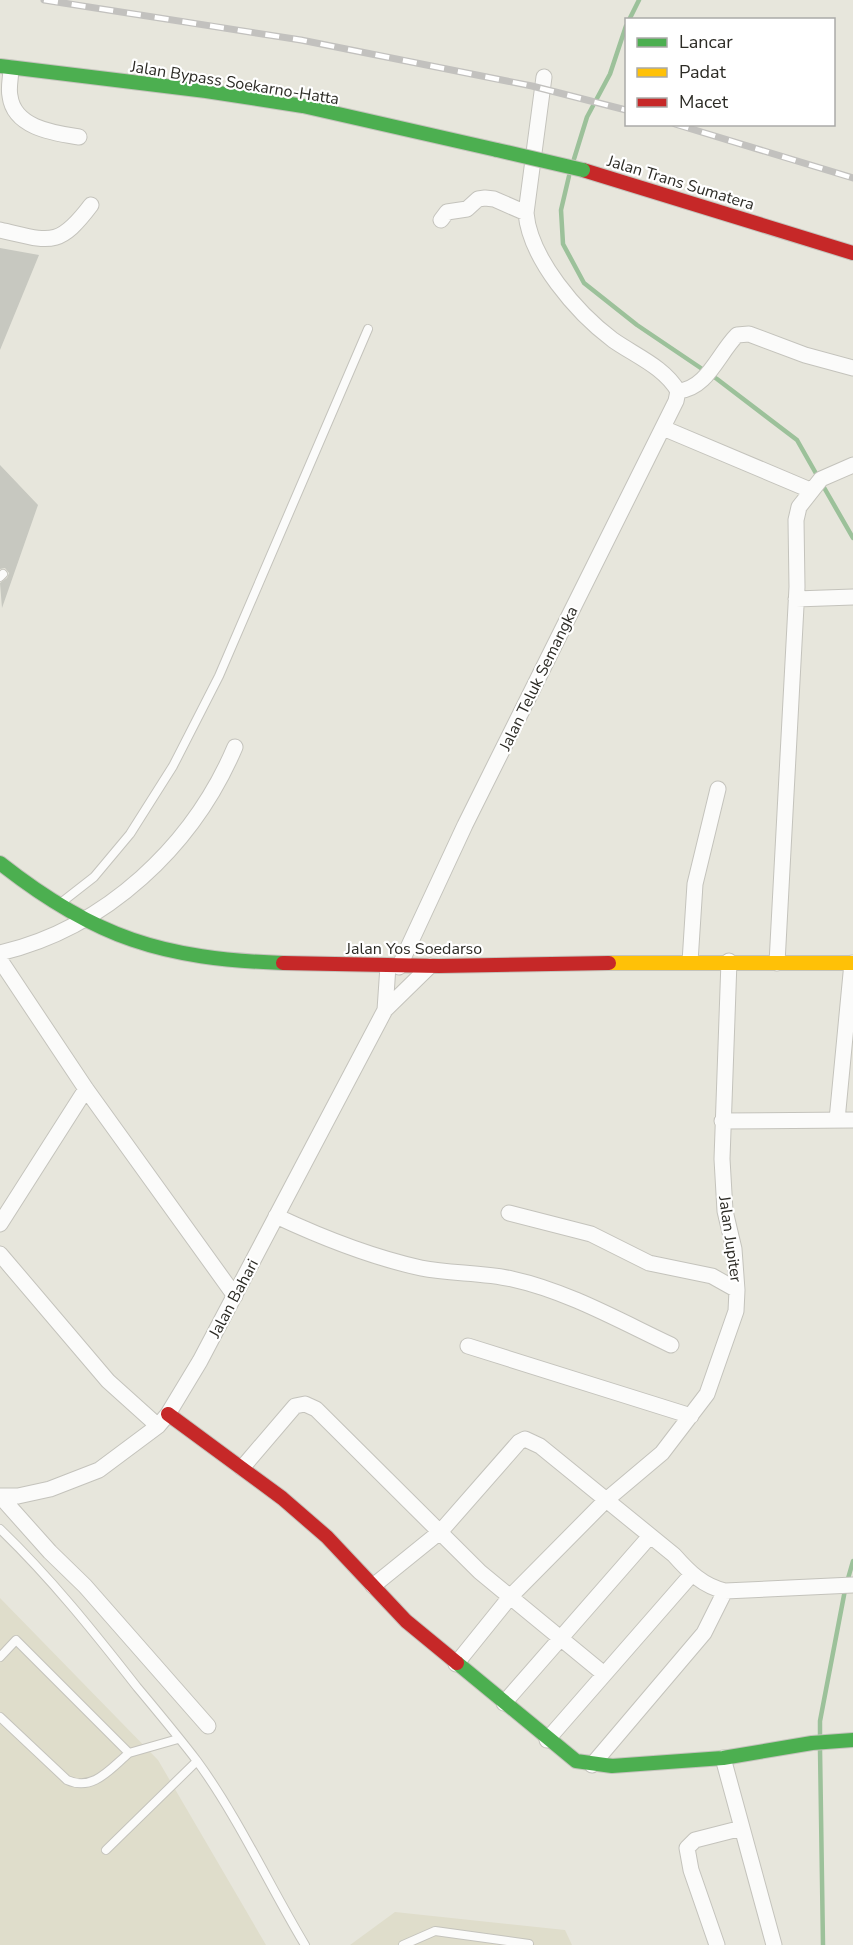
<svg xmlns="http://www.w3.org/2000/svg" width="853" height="1945" viewBox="0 0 853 1945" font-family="'Nunito Sans',sans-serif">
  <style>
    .built { fill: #dfddcb }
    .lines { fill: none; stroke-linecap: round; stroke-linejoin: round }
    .stream { stroke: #9cc19a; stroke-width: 4.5 }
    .building { fill: #c7c8c0 }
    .lane-casing { stroke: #c4c3bc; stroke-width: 10 }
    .street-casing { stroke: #c4c3bc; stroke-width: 17 }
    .fast-casing { stroke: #c4c3bc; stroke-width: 16 }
    .slow-casing { stroke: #c4c3bc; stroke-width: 16 }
    .jam-casing { stroke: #c4c3bc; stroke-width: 16 }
    .lane { stroke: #fbfbfa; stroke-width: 8 }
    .street { stroke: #fbfbfa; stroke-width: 15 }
    .fast { stroke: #4caf50; stroke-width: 14 }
    .slow { stroke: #ffc107; stroke-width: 14 }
    .jam { stroke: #c62828; stroke-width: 14 }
    .rail-casing { stroke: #c2c1be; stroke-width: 7 }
    .rail { stroke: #fff; stroke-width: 4.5; stroke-dasharray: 14; stroke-linecap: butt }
    .fast-bridge-casing { stroke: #c4c3bc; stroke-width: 16; stroke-linecap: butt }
    .fast-bridge { stroke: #4caf50; stroke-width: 14 }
    .labels { text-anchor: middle; stroke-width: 4.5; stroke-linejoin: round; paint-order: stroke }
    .street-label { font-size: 16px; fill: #2c2b25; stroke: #fff }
  </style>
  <rect width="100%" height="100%" fill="#e7e6dc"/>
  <path class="built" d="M0,1598L158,1760L266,1945H0Z
    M395,1912L565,1930L572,1945H350Z"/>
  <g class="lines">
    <path class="stream" d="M629,20L639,0
      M574,159L587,117L610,74L626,26
      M569,176L561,210L563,244L584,283L637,325L717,379L797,440L818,477
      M822,484L853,538
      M847,1582L853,1561
      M820,1738V1721L845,1590
      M820,1749L823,1945"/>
  </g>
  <path class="building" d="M0,248L39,255L0,350Z
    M0,465L38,505L2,608L0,583L7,578L9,573L5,568L0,569Z"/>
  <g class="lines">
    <g class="lane-casing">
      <path id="lane" d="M0,577L3,574
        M62,902L94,877L130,834L173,766L219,676L368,329
        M0,1529C50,1577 94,1632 137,1687C157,1711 178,1736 197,1761C238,1817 269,1885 305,1945
        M0,1657L16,1640L129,1753L178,1739
        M0,1717L67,1780C93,1792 110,1769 129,1753
        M106,1850L197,1761
        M403,1945L435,1931L529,1944"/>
    </g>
    <g class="street-casing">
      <path id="street" d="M11,68C11,77 8,88 10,96C14,128 54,133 79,137
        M526,213L544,77
        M441,220L447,212L467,209L478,199L485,198L494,199L526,213C530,259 577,313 613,340C636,356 664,367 678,391
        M0,230C49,241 58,249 91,205
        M678,391C707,389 718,354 737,335L749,334L805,355L853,368
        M663,428L810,490
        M796,599L853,597
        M0,953C106,928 193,846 235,747
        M0,960L86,1089L235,1296
        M690,962L695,884L718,789
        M777,963L797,587L796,520L799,507L821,479L853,465
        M399,967L465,825L676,401L678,391
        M385,1010L388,966
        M837,1120L852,963
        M722,1121L853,1120
        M509,1213L591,1234L649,1263L712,1276L737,1290
        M276,1216C323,1238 371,1257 421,1268C451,1274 482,1272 512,1279C567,1291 620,1321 671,1345
        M0,1224L86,1089
        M0,1254L108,1381L158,1426
        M468,1346L691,1416
        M242,1468L295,1406L305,1404L316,1409L480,1572L604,1674
        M0,1496H18L50,1489L99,1470L158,1426L168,1414L200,1361L385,1010L430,966
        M0,1496L50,1552L85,1586L208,1726
        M373,1586L441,1531L519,1442L525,1439L540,1446L674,1555C689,1572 703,1586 725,1591L853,1585
        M456,1664L510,1597L605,1501L662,1453L707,1394L736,1311L737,1290L734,1249L725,1211L722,1159L729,961
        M504,1703L650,1536
        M547,1740L692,1574
        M723,1758L774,1945
        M592,1765L704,1633L725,1591
        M717,1945L691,1870L687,1848L695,1840L742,1828"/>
    </g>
    <g class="fast-casing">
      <path id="fast" d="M0,66L206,91L303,106L497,150
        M0,863C95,938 163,959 283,963
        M457,1663L576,1761L612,1766L723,1758L812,1743L853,1740"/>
    </g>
    <g class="slow-casing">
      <path id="slow" d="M609,963H853"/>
    </g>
    <g class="jam-casing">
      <path id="jam" d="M583,170L853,253
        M283,963L439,966L609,963
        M168,1414L282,1498L327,1537L406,1621L457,1663"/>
    </g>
    <use href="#lane" class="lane"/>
    <use href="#street" class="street"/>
    <use href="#fast" class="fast"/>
    <use href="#slow" class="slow"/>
    <use href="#jam" class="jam"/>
    <g class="rail-casing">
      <path id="rail" d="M44,0L301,40L532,86L626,110
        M675,124L853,178"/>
    </g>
    <use href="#rail" class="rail"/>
    <g class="fast-bridge-casing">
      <path id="fast-bridge" d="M497,150L583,170"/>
    </g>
    <use href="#fast-bridge" class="fast-bridge"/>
  </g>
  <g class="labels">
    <g class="street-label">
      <text transform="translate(235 82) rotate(9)" y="6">Jalan Bypass Soekarno-Hatta</text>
      <text transform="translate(681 182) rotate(17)" y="6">Jalan Trans Sumatera</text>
      <text transform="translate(538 678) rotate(-64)" y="6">Jalan Teluk Semangka</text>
      <text x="414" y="954">Jalan Yos Soedarso</text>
      <text transform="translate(731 1239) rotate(82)" y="6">Jalan Jupiter</text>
      <text transform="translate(233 1298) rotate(-62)" y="6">Jalan Bahari</text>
    </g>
  </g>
  <rect x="625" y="18" width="210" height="108" fill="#ffffff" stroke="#abaaa8" stroke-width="1.5"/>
  <rect x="637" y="38" width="30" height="9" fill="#4caf50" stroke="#abaaa8" stroke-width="1.5"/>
  <text x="679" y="48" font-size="18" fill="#2c2b25">Lancar</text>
  <rect x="637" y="68" width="30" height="9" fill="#ffc107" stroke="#abaaa8" stroke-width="1.5"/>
  <text x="679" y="78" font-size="18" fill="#2c2b25">Padat</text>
  <rect x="637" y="98" width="30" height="9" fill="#c62828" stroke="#abaaa8" stroke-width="1.5"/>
  <text x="679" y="108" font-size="18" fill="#2c2b25">Macet</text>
</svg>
